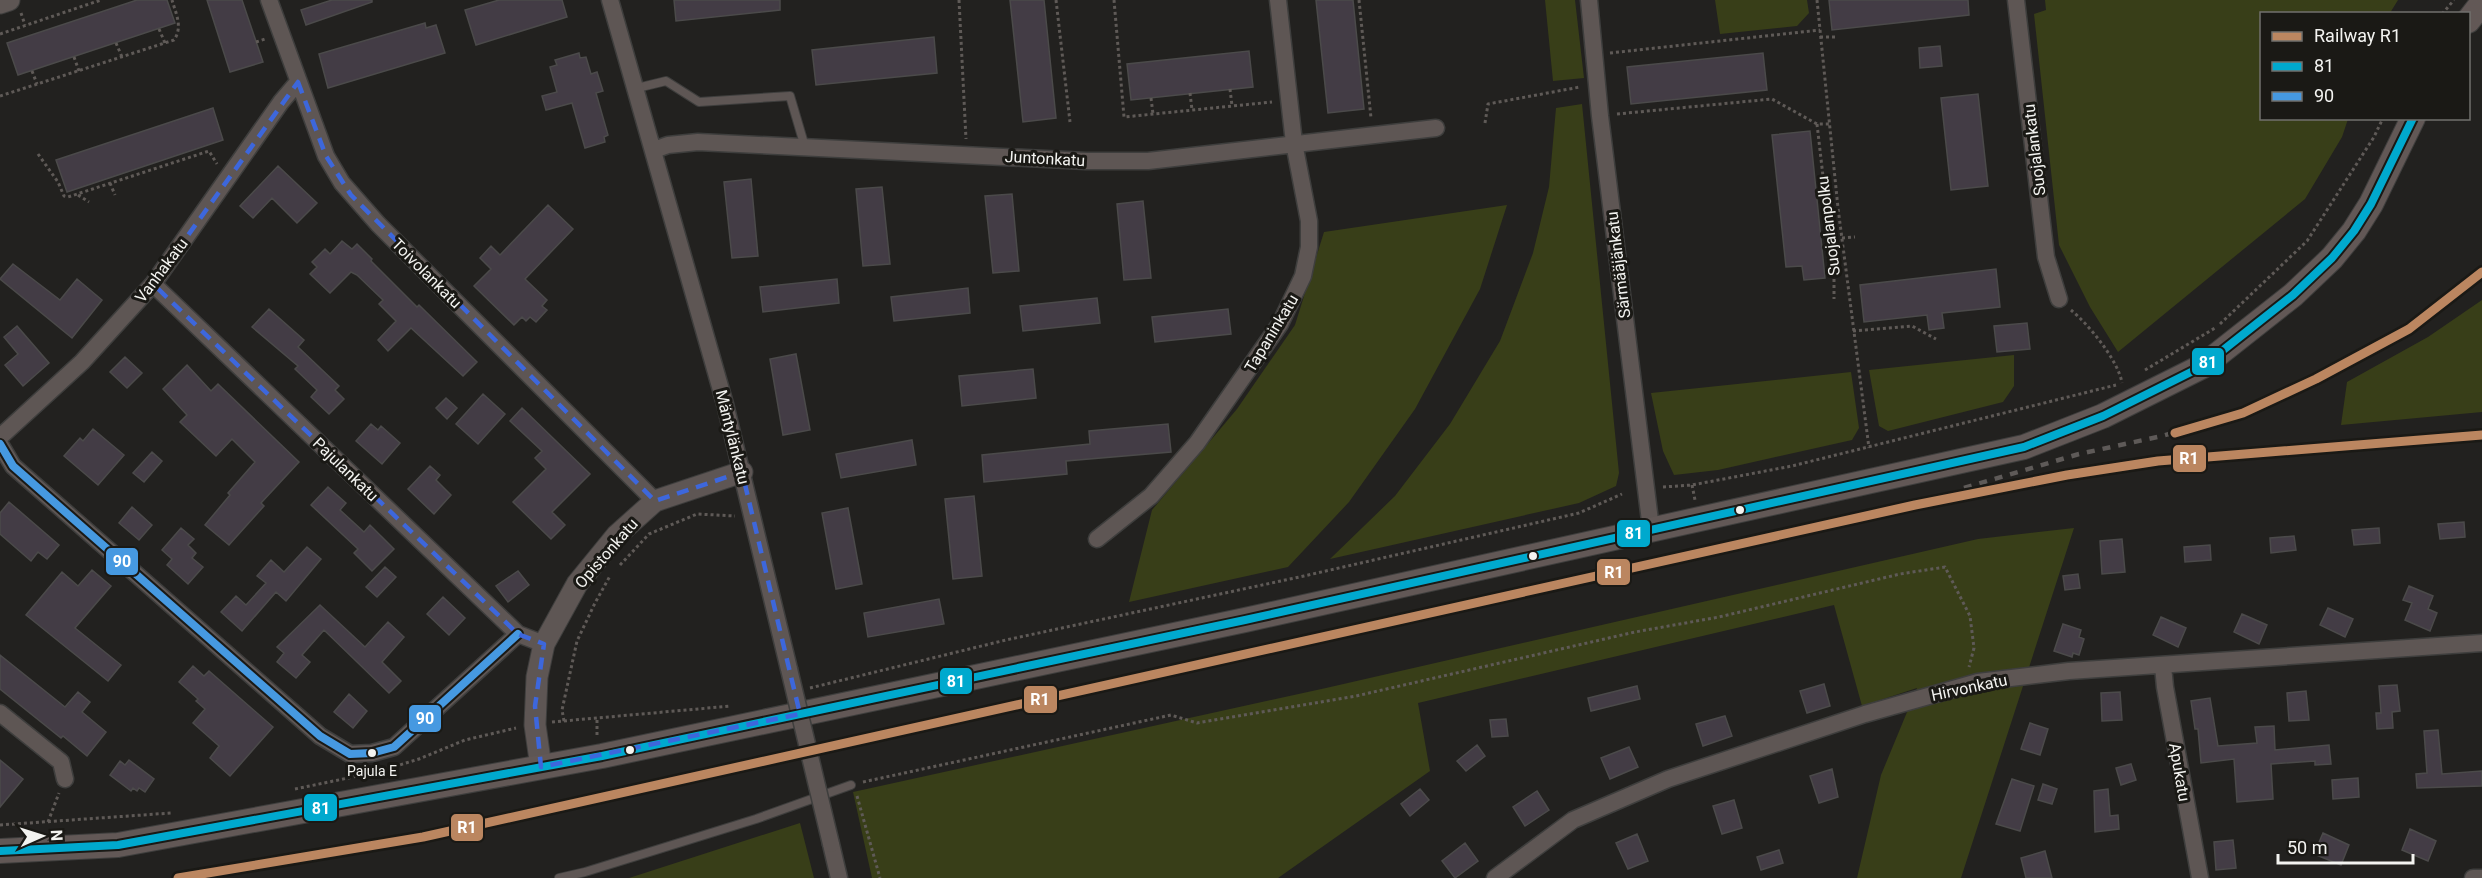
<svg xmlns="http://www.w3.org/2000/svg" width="2482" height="878" viewBox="0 0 2482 878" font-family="Roboto,sans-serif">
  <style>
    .green { fill: #383e18 }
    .building { fill: #433c45; stroke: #4b4a4a; stroke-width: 1.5 }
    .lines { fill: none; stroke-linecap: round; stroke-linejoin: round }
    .service-casing { stroke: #3e3e3d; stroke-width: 10 }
    .minor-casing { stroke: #3e3e3d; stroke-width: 19 }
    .tertiary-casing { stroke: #3e3e3d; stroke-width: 23 }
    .secondary-casing { stroke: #3e3e3d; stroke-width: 26 }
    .path { stroke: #5f5a57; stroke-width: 3; stroke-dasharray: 3 3; stroke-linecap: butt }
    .service { stroke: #5e5654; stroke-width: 8 }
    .minor { stroke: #5e5654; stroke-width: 16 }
    .tertiary { stroke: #5e5654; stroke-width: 21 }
    .secondary { stroke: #625856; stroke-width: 24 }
    .rail { stroke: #5e5a58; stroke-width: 4.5; stroke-dasharray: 8 8; stroke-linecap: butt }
    .minor-bridge-casing { stroke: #3e3e3d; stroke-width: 19; stroke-linecap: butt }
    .minor-bridge { stroke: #5e5654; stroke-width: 16 }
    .bus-1-casing { stroke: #1a1915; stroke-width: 12 }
    .bus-2-casing { stroke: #1a1915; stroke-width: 12 }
    .bus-1 { stroke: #00a9ce; stroke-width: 8 }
    .bus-2 { stroke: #4699e1; stroke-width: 8 }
    .rail-1-casing { stroke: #1a1915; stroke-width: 14 }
    .rail-1 { stroke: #bb8660; stroke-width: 9 }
    .marked { fill: none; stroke: #3d67dc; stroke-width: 4.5; stroke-dasharray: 12 8; stroke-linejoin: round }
    .bus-dot { fill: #f3f3f0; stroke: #1a1915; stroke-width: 2 }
    .labels { text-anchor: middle; stroke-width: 6; stroke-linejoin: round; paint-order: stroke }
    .bus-label { font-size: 14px; fill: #f3f3f0; stroke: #1a1915 }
    .street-label { font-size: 16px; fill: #f3f3f0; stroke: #1a1915 }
    .line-badge { stroke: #1a1915; stroke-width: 2 }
    .badge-label { font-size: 16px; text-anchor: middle; font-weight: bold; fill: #fff }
  </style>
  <rect width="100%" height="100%" fill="#22211f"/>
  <path class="green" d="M1545,0H1575L1584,78L1553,81Z
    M1715,0H1807L1809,13L1797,26L1720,34Z
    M2045,0H2398L2390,13L2262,14V118L2348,119L2342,137L2305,199L2118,352L2090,307L2059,245L2034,14L2046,10Z
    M1582,104L1619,473L1616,486L1579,503L1330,559L1395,496L1450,424L1500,341L1533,253L1549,187L1556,108Z
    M1507,205L1480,289L1415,409L1349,502L1288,567L1129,602L1152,510L1237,409L1295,325L1324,232Z
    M2482,300V412L2341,425L2347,382L2428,337Z
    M2014,355V386L2003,402L1888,431L1879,426L1869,370Z
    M1851,372L1859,428L1852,440L1718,470L1674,475L1663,451L1651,393Z
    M2074,528L1961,878H1857L1881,775L1917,688L1862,706L1834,605L1418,703L1430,771L1278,878H872L853,792L1326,688L1978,539Z
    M800,823L814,878H629Z"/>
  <path class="building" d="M137,0H167L175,23L18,75L7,43Z
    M207,0H242L263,62L230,72Z
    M332,0H372V2L306,25L301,10Z
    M499,0H562L567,17L476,45L465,10Z
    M674,0H780V10L676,21Z
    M1010,0H1044L1056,118L1023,122Z
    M1316,0H1353L1364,109L1328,113Z
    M1829,0H1968L1969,15L1832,30Z
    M425,23L426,28L436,25L445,53L328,88L319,54Z
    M934,37L937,73L816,85L812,50Z
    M1940,46L1942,66L1920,68L1919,48Z
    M1249,51L1253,87L1131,100L1127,64Z
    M579,53L580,58L586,57L591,74L597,72L603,91L596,93L608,135L604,137L605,142L585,148L572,103L546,110L542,96L557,92L550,67L557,65L555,60Z
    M1763,53L1767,90L1631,104L1627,67Z
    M1978,94L1988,186L1951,190L1941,98Z
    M213,108L223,140L67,192L56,160Z
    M1810,131L1825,278L1804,280L1802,266L1786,267L1772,135Z
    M278,166L317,203L297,223L272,198L253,218L240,206Z
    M751,179L758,256L732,258L724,182Z
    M882,187L890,264L863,266L856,189Z
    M1012,194L1019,271L993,273L985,196Z
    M1143,201L1151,278L1124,280L1117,204Z
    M548,205L573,229L525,279L547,300L542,306L547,310L536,322L530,317L526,321L522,317L514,325L474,286L491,269L480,258L491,246L500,255Z
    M342,241L352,249L357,244L372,259L371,261L417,307L419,305L477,362L463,376L411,328L388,351L378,340L396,321L379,304L383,300L357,275L351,272L330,293L310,274L317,267L312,262L325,249L330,254Z
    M13,264L60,300L77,279L102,300L72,338L0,279Z
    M1996,269L2000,307L1942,313L1944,328L1929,330L1927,315L1864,322L1860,285Z
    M837,279L839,303L763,312L760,287Z
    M968,288L970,313L894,321L891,297Z
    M1097,298L1100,323L1023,331L1020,306Z
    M269,309L304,340L298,347L339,386L335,390L344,399L329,414L311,397L317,390L295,369L298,366L252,327Z
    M1228,309L1231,334L1155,342L1152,317Z
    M2027,323L2030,349L1997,352L1994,326Z
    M17,326L49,363L23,386L5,365L18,354L4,337Z
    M796,354L810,430L783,435L770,359Z
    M125,357L142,373L127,388L110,372Z
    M187,365L211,391L218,384L299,462L261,503L264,506L229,545L205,525L230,495L228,493L255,462L232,439L216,456L180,422L187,415L163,389Z
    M1033,369L1036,398L962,406L959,376Z
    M483,394L505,414L478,444L456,424Z
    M446,398L457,408L447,419L436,408Z
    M522,408L590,474L552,512L565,525L551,539L513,502L546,469L535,458L542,451L510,421Z
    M371,424L378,430L381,426L400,443L382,464L356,441Z
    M1168,424L1171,452L1066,461L1067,474L984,482L982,455L1090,444L1089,431Z
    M93,429L124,455L98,485L64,456L80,438L83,441Z
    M912,440L916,465L841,478L836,454Z
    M152,452L162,461L144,482L133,473Z
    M430,466L440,475L436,480L451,495L434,514L408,489Z
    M328,487L346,503L340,510L364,532L370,525L394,549L372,571L354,553L358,549L311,505Z
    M974,496L982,576L953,579L945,499Z
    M9,502L59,545L47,559L38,552L31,561L0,534V513Z
    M132,507L152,525L139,540L119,523Z
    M848,508L862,584L836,589L822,513Z
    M2464,522L2465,537L2440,539L2438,524Z
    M181,528L194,539L188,545L196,553L192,558L203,567L188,584L167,565L172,559L162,550Z
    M2379,528L2380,543L2354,545L2352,530Z
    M2294,536L2296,550L2271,553L2270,538Z
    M2122,539L2125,572L2102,574L2100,541Z
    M2210,545L2211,560L2185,562L2184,547Z
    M307,547L321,559L286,601L276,592L242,631L221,612L236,596L246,605L266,583L257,576L271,560L284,572Z
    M385,567L396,577L377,597L366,587Z
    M92,570L111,586L75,628L121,665L108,681L26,615L62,572L78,586Z
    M518,571L529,585L508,602L496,586Z
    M2078,574L2080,588L2065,590L2063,576Z
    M2409,586L2433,596L2428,609L2437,613L2430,631L2405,620L2412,603L2403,600Z
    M443,597L465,618L449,635L427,614Z
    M939,599L944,624L868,637L864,613Z
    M320,605L365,647L388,622L404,637L382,662L401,681L389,693L324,630L302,655L310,662L296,678L277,662L284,653L277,647Z
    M2328,608L2353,619L2345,637L2320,625Z
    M2242,614L2267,625L2259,644L2234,632Z
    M2161,617L2186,628L2178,647L2153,635Z
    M2063,624L2081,630L2079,637L2084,639L2079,655L2073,653L2072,657L2054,651Z
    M0,655L65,707L78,692L90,702L82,712L106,732L87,756L63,736L61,738L0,689Z
    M193,666L204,676L209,671L273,727L230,776L210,758L219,746L193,723L205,709L196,701L198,699L179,682Z
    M1824,684L1830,706L1807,713L1800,691Z
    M2397,685L2400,711L2392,712L2393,728L2377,729L2376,713H2381L2379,686Z
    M1637,686L1640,699L1591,711L1588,698Z
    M2306,691L2309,720L2289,721L2287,693Z
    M2120,692L2122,720L2102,721L2101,693Z
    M349,694L367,711L353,728L334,712Z
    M2210,698L2218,746L2257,743L2255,727L2274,726L2275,750L2329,745L2331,764L2315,765V761L2271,764L2273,799L2237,802L2234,759L2201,763L2198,729H2195L2191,701Z
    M1725,716L1732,736L1703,746L1696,724Z
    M1506,719L1508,736L1492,737L1490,720Z
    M2030,723L2048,729L2040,755L2021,749Z
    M2438,730L2442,774L2482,771V786L2417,788L2416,774L2427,773L2424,731Z
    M1477,745L1485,756L1466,771L1457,761Z
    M1629,747L1638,767L1610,779L1601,758Z
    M0,760L23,779L0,807Z
    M129,760L154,779L145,792L139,788L137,791L133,788L131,791L110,775L120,761L125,765Z
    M2131,764L2136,780L2121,785L2116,768Z
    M1832,769L1838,797L1819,803L1810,776Z
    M2358,778L2359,797L2333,799L2332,780Z
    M2012,779L2034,786L2020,831L1996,824Z
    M2043,784L2057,789L2052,804L2038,800Z
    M1420,789L1429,800L1410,816L1401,804Z
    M2108,789L2110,816L2118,815L2119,829L2095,832L2094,791Z
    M1537,791L1549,810L1525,826L1513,807Z
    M1734,800L1742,828L1722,834L1713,806Z
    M2410,829L2436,841L2428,861L2402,850Z
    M2323,833L2349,845L2341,865L2314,854Z
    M1637,834L1648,861L1628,869L1616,843Z
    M2233,840L2236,868L2216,870L2214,842Z
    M1465,843L1478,861L1455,878L1442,861Z
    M1779,850L1783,863L1761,870L1757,857Z
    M2045,851L2052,878H2026L2021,858Z"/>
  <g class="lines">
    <g class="service-casing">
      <path id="service" d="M637,88L666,81L699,102L790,96L805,147
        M559,878L585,872L756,819L851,785"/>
    </g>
    <g class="minor-casing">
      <path id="minor" d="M269,0L326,156L342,183L378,224L655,501
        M610,0L725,404L789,669
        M1589,0L1600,116L1651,529
        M2016,0L2046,257L2059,299
        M654,150L668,145L698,142L1086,161H1148L1436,128
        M153,284L518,634L544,644
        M0,437L82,362L153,284L281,102L298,82
        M0,444L13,466L320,736L350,754L372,753L394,747L518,634
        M1097,539L1151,496L1197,443L1280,324L1303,276L1309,247V221L1294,143L1278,0
        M2163,666L2165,687L2200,878
        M0,713L61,762L65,779
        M831,844L839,878
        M1495,878L1573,820L1668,779L1865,714L1978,682L2069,671L2482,643
        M2473,878H2482"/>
    </g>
    <g class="tertiary-casing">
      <path id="tertiary" d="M0,3L9,0
        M541,767L535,725L537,677L544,644L577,584L617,535L655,501L742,472"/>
    </g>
    <g class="secondary-casing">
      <path id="secondary" d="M2468,21L2482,3
        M0,851L118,845L602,756L1245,620L2024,447L2103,416L2203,366L2293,295L2332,258L2354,231L2371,204L2413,118"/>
    </g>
    <path class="path" d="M959,0L966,139
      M1056,0L1070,122
      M1114,0L1124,117L1272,102
      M1359,0L1371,118
      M1817,0L1838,208L1869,448
      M21,13L25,25
      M2442,14L2454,0
      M159,29L165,43
      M0,34L101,0
      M1820,37H1838
      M256,42L265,39
      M116,43L122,57
      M1610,53L1820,30
      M74,57L79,71
      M32,71L37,84
      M1230,89L1232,106
      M1190,93L1192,110
      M0,96L174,40C183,27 176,14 172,0
      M1151,98L1153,114
      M1617,114L1772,99L1817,124H1829
      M1485,123L1488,104L1580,87
      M1817,124L1834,272V299
      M38,154L58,182L64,196L68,197L209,151L217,164
      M110,183L115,195
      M78,195L89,202
      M1842,238L1855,237
      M2071,310C2089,325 2118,360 2122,383
      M2220,324L2307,241L2374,137L2383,118
      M1853,331L1912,326L1936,339
      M2145,370L2215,328
      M1692,485L1695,500
      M1663,487L1692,485L1792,466L2116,385
      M620,565L649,534L697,514L735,516
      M810,688L1006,640L1304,576L1579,513L1622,494
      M564,721L562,710L577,641L595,603L610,576
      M552,722L731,706
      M597,735V719
      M863,782L1171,715L1197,723L1356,696L1635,632L1719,617L1900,574L1945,567L1970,616L1974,648L1969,667
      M295,789L377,772L419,759L465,740L516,728
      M857,796L880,878
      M48,822L59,793
      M0,825L171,813"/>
    <use href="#service" class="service"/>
    <use href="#minor" class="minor"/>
    <use href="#tertiary" class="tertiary"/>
    <use href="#secondary" class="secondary"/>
    <path class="rail" d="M1964,488L2079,454L2162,436L2243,413L2316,379L2409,329L2482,272
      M178,878L423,837L1915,505L2067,475L2158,461L2482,435"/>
    <g class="minor-bridge-casing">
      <path id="minor-bridge" d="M789,669L831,844"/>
    </g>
    <use href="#minor-bridge" class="minor-bridge"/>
    <g class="bus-1-casing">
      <path id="bus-1" d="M0,851L118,845L602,756L1245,620L2024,447L2103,416L2203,366L2293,295L2332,258L2354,231L2371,204L2413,118"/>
    </g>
    <g class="bus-2-casing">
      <path id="bus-2" d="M0,444L13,466L320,736L350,754L372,753L394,747L518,634"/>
    </g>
    <use href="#bus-1" class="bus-1"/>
    <use href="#bus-2" class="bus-2"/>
    <g class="rail-1-casing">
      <path id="rail-1" d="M2175,433L2243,413L2316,379L2409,329L2482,272
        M178,878L423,837L1915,505L2067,475L2158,461L2482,435"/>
    </g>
    <use href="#rail-1" class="rail-1"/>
  </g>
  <path class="marked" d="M298,82L326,156L351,195L655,501L742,472L800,714L541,767L535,706L544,644L518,634L153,284Z"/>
  <g class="bus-dot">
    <circle cx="1740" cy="510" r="5"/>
    <circle cx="1533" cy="556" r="5"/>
    <circle cx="630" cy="750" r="5"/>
    <circle cx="372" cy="753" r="5"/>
  </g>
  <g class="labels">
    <g class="bus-label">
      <text x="372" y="776">Pajula E</text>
    </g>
    <g class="street-label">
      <text transform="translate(2034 150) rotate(-97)" y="6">Suojalankatu</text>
      <text transform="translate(1045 158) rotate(3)" y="6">Juntonkatu</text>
      <text transform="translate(1828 226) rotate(-97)" y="6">Suojalanpolku</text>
      <text transform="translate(1618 265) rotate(-97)" y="6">Särmääjänkatu</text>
      <text transform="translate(161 270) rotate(-53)" y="6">Vanhakatu</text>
      <text transform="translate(427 273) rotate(45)" y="6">Toivolankatu</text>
      <text transform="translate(1271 333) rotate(-59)" y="6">Tapaninkatu</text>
      <text transform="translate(733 437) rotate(76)" y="6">Mäntylänkatu</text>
      <text transform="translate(346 469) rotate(44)" y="6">Pajulankatu</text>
      <text transform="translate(606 553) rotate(-49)" y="6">Opistonkatu</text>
      <text transform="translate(1969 687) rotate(-12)" y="6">Hirvonkatu</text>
      <text transform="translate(2180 772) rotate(80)" y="6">Apukatu</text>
    </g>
  </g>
  <g class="line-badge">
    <rect x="2191" y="347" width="34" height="29" rx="6" fill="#00a9ce"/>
    <rect x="2172" y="444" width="35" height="29" rx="6" fill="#bb8660"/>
    <rect x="1616" y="519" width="35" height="29" rx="6" fill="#00a9ce"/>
    <rect x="105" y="547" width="34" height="29" rx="6" fill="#4699e1"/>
    <rect x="1596" y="558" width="35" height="28" rx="6" fill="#bb8660"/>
    <rect x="939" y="667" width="34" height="28" rx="6" fill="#00a9ce"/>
    <rect x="1023" y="685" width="35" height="29" rx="6" fill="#bb8660"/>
    <rect x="408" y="704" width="34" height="29" rx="6" fill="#4699e1"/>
    <rect x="303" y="793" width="35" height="29" rx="6" fill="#00a9ce"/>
    <rect x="450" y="813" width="34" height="29" rx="6" fill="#bb8660"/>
  </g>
  <g class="badge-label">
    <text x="2208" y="368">81</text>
    <text x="2189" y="464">R1</text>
    <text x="1634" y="539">81</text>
    <text x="122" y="567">90</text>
    <text x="1614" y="578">R1</text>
    <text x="956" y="687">81</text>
    <text x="1040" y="705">R1</text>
    <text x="425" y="724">90</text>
    <text x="321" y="814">81</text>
    <text x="467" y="833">R1</text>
  </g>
  <rect x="2260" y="12" width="210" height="108" fill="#1a1915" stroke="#71706d" stroke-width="1.5"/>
  <rect x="2272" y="32" width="30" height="9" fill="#bb8660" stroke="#71706d" stroke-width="1.5"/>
  <text x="2314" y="42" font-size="18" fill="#f3f3f0">Railway R1</text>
  <rect x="2272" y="62" width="30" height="9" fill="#00a9ce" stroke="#71706d" stroke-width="1.5"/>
  <text x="2314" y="72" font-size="18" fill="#f3f3f0">81</text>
  <rect x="2272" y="92" width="30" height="9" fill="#4699e1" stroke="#71706d" stroke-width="1.5"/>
  <text x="2314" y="102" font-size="18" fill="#f3f3f0">90</text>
  <g transform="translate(42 836) rotate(87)" stroke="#1a1915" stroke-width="4.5" paint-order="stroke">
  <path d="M0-4.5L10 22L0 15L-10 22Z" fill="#f3f3f0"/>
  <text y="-9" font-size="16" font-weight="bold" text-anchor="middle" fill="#f3f3f0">N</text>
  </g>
  <path d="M2278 854v9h135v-9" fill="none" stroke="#f3f3f0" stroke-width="3"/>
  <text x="2287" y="854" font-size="18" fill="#f3f3f0" stroke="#1a1915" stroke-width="4.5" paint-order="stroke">50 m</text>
</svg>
